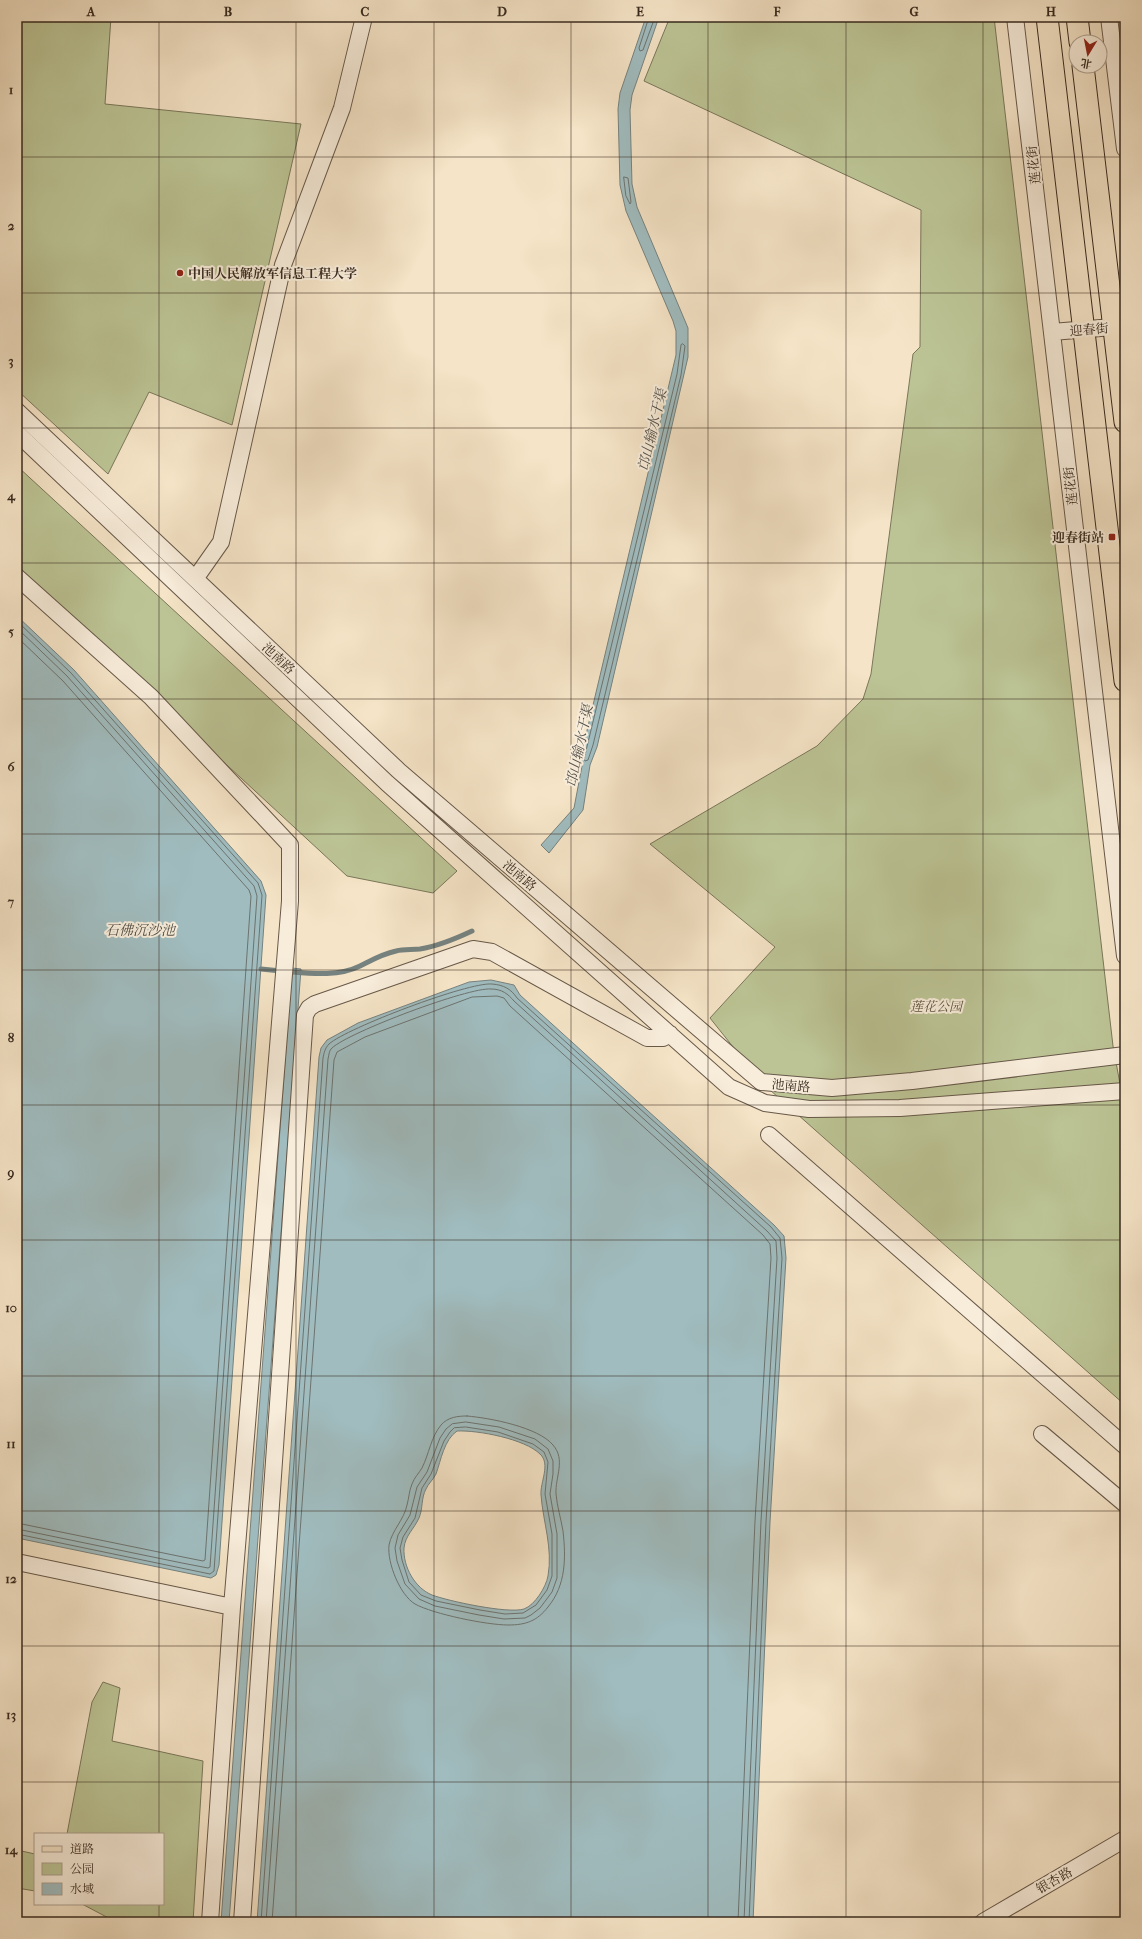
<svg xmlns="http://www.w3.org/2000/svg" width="1142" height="1939" viewBox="0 0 1142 1939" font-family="'IM FELL French Canon','Noto Serif SC',serif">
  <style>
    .green { fill: #bcc495; stroke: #7a775a }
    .water { fill: #a0bcbf; stroke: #76827f; fill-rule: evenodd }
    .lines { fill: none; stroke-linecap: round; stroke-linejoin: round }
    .shore { stroke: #6c736f; stroke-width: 1 }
    .stream { stroke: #76827f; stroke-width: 5 }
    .minor-casing { stroke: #675849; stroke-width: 18 }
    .major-casing { stroke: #382a1f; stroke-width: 23 }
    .minor { stroke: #f8eddb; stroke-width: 16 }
    .major { stroke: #f5e4c7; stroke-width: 21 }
    .grid { fill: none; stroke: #382a1f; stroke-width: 1; stroke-opacity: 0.55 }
    .poi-dot { fill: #8f2418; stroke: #f8eddb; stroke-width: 1.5 }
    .labels { text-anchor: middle; stroke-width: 4; stroke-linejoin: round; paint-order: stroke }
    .street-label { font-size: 13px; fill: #382a1f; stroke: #f8eddb }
    .poi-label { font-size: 13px; font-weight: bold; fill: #382a1f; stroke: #f8eddb; text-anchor: start }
    .park-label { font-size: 13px; font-style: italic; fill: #59503c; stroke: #f8eddb }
    .water-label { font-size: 14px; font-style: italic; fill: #524e47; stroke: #f8eddb }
    .neatline { fill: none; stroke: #382a1f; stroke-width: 1.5 }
    .grid-label { font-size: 13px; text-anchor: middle; font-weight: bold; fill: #382a1f }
  </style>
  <rect width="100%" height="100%" fill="#f5e4c7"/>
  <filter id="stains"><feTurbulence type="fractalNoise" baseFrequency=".005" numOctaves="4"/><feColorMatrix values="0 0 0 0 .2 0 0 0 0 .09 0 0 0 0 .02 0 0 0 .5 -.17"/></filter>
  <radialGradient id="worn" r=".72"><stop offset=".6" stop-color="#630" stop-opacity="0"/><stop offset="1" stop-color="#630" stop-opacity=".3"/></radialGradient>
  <path class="green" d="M17,17H111L105,104L301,124L232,425L149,392L108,474L17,390Z
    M670,17H994L1113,1046L1125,1111V1405L761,1082L710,1018L775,947L650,844L817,746L863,699L871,674L913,354L920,347L921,210L644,81Z
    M17,466L457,871L433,893L347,876L17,571Z
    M103,1682L120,1688L112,1741L203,1761L193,1922H116L82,1904H163V1834H67L92,1702Z
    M17,1850L35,1854V1891L17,1888Z"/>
  <path class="water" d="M646,17H659L632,95L630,110L632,184L637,207L688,328V357L597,747L590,765L583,810L549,853L541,845L574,808L582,766L580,760L676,355V331L673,321L626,211L620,185L618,109L620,93Z
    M17,616L74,670L261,881L266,895L219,1565L216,1575L211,1578L17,1538Z
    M292,968L301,969L229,1922H221Z
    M491,980L514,985L520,995L774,1225L784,1236L786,1258L770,1522L753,1922H257L319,1057L321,1048L327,1040L358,1023L469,982ZM457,1431C478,1430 525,1439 540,1454C551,1464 540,1482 541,1495C543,1522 553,1548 548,1576C546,1587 535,1605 524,1609C508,1614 448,1601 432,1595C415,1588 403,1567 404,1548C405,1536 414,1529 419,1518C423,1509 421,1498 426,1489C428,1484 433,1480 436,1474C441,1460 444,1440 457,1431Z"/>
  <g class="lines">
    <path class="shore" d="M649,17L639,48L640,51L643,50L655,17
      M624,177L628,178L631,202L630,204L626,196Z
      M683,344L685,346L681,375L593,745L588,760L585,761L584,759L677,374L681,345Z
      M17,621L71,673L258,883L262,895L214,1571L210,1574L17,1534
      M17,628L67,676L254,886L257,896L210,1567L208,1568L182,1563L17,1529
      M17,637L63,681L249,890L251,896L205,1560L203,1561L183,1557L17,1523
      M467,1416C490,1418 538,1427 553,1445C566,1460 555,1477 556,1494C557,1506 561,1519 563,1531C566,1558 566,1585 548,1607C537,1621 526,1625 508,1625C487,1625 433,1614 415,1604C400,1595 387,1563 389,1545C392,1530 404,1520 407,1505C409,1498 409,1491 412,1484C414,1478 419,1473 422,1468C429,1454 431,1437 441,1425C448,1417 458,1416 467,1416Z
      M466,1422L499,1427L535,1439L548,1449L553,1461V1474L550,1494L557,1534V1578L552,1592L540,1608L531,1615L525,1618L504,1619L479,1615L435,1606L419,1599L405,1584L397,1561L395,1548L398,1535L410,1515L417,1487L427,1472L440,1438L446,1429L452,1424Z
      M466,1427L498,1432L533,1444L544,1452L548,1462L545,1494L552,1534V1576L547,1590L536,1605L523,1613L505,1614L480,1610L436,1601L421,1595L409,1582L402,1560L400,1548L403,1537L415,1518L422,1488L431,1474L444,1441L450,1432L454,1428Z
      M261,1922L323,1058C324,1053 325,1048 329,1044C347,1028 468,982 492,984C504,985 511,989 517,998L771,1227L780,1238L782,1258L766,1522L749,1922
      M266,1922L328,1059C329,1055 329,1050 332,1048C349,1032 469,987 491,989C502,989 508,994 514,1001L767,1231L776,1241L777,1258L761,1521L744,1922
      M272,1922L334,1060L337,1052L365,1037L472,997L497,996L504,998L510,1006L763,1235L770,1244L771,1258L755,1521L738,1922"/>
    <path class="stream" d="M261,969L281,971
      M293,972C314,974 340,976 360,966C372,960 382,954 396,951C404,949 412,950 420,949C439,946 455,939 472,931"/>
    <g class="minor-casing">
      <path id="minor" d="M1015,17L1125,956
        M1109,17L1125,149
        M1052,332L1125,326
        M17,411L399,771L761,1082L832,1088L912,1081L1125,1055
        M17,433L387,783L729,1087L765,1103L809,1109L900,1108L1125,1091
        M17,577L151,697L290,845V901L232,1607L17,1562
        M195,579L221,542L283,265L342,108L364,17
        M769,1135L1125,1446
        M1042,1434L1125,1504
        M210,1922L232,1607
        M242,1922L305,1015L309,1008L315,1004L473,949L492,952L647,1038H663L670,1034
        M983,1922L1125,1839"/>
    </g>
    <g class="major-casing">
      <path id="major" d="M1047,17L1125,681
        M1077,17L1080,42
        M1083,66L1125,422"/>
    </g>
    <use href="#minor" class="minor"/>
    <use href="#major" class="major"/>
  </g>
  <path class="grid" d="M159,17V1834M296,17V1922M434,17V1922M571,17V1922M708,17V1922M846,17V1922M983,17V1922M17,157H1125M17,293H1125M17,428H1125M17,563H1125M17,699H1125M17,834H1125M17,970H1125M17,1105H1125M17,1240H1125M17,1376H1125M17,1511H1125M17,1646H1125M17,1782H1125M159,1904V1922"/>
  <g class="poi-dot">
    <circle cx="180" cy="273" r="4"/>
    <rect x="1108" y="533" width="8" height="8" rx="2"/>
  </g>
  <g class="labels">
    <g class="street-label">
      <text transform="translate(1033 165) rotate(-97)" y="5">莲花街</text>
      <text transform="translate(1089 329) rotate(-5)" y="5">迎春街</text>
      <text transform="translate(1070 486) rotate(-97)" y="5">莲花街</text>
      <text transform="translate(279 658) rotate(43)" y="5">池南路</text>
      <text transform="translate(520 875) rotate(41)" y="5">池南路</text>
      <text transform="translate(791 1085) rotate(5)" y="5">池南路</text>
      <text transform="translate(1054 1880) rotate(-30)" y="5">银杏路</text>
    </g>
    <g class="poi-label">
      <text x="188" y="278">中国人民解放军信息工程大学</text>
      <text x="1104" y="542" text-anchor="end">迎春街站</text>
    </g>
    <g class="park-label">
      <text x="936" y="1011">莲花公园</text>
    </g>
    <g class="water-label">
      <text transform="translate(652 430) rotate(-77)" y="5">邙山输水干渠</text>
      <text transform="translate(579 746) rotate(-78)" y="5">邙山输水干渠</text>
      <text x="140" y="935">石佛沉沙池</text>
    </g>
  </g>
  <rect width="1142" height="1939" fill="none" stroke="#f5e4c7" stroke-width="44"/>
  <rect x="34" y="1833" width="130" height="72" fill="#f8eddb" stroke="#ab9f90"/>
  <rect x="42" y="1846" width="20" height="6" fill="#f5e4c7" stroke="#ab9f90"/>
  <text x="70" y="1853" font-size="12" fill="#382a1f">道路</text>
  <rect x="42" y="1863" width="20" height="12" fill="#bcc495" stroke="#ab9f90"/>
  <text x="70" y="1873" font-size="12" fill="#382a1f">公园</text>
  <rect x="42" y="1883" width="20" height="12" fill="#a0bcbf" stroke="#ab9f90"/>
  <text x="70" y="1893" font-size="12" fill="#382a1f">水域</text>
  <g transform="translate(1088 54) rotate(190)"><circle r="19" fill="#f8eddb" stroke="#ab9f90"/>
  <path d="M0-3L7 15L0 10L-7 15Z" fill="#8f2418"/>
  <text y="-6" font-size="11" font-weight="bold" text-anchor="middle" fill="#382a1f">北</text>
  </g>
  <rect x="22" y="22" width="1098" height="1895" class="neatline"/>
  <g class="grid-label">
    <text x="91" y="16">A</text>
    <text x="228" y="16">B</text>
    <text x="365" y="16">C</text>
    <text x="502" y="16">D</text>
    <text x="640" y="16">E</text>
    <text x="777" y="16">F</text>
    <text x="914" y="16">G</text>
    <text x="1051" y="16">H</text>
    <text x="11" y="94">1</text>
    <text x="11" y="230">2</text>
    <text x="11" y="365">3</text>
    <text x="11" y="500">4</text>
    <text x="11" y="636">5</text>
    <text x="11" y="771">6</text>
    <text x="11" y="906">7</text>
    <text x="11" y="1042">8</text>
    <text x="11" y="1177">9</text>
    <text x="11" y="1312">10</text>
    <text x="11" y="1448">11</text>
    <text x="11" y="1583">12</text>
    <text x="11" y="1719">13</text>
    <text x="11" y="1854">14</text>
  </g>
  <rect width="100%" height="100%" filter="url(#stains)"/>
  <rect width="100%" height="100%" fill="url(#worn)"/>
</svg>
